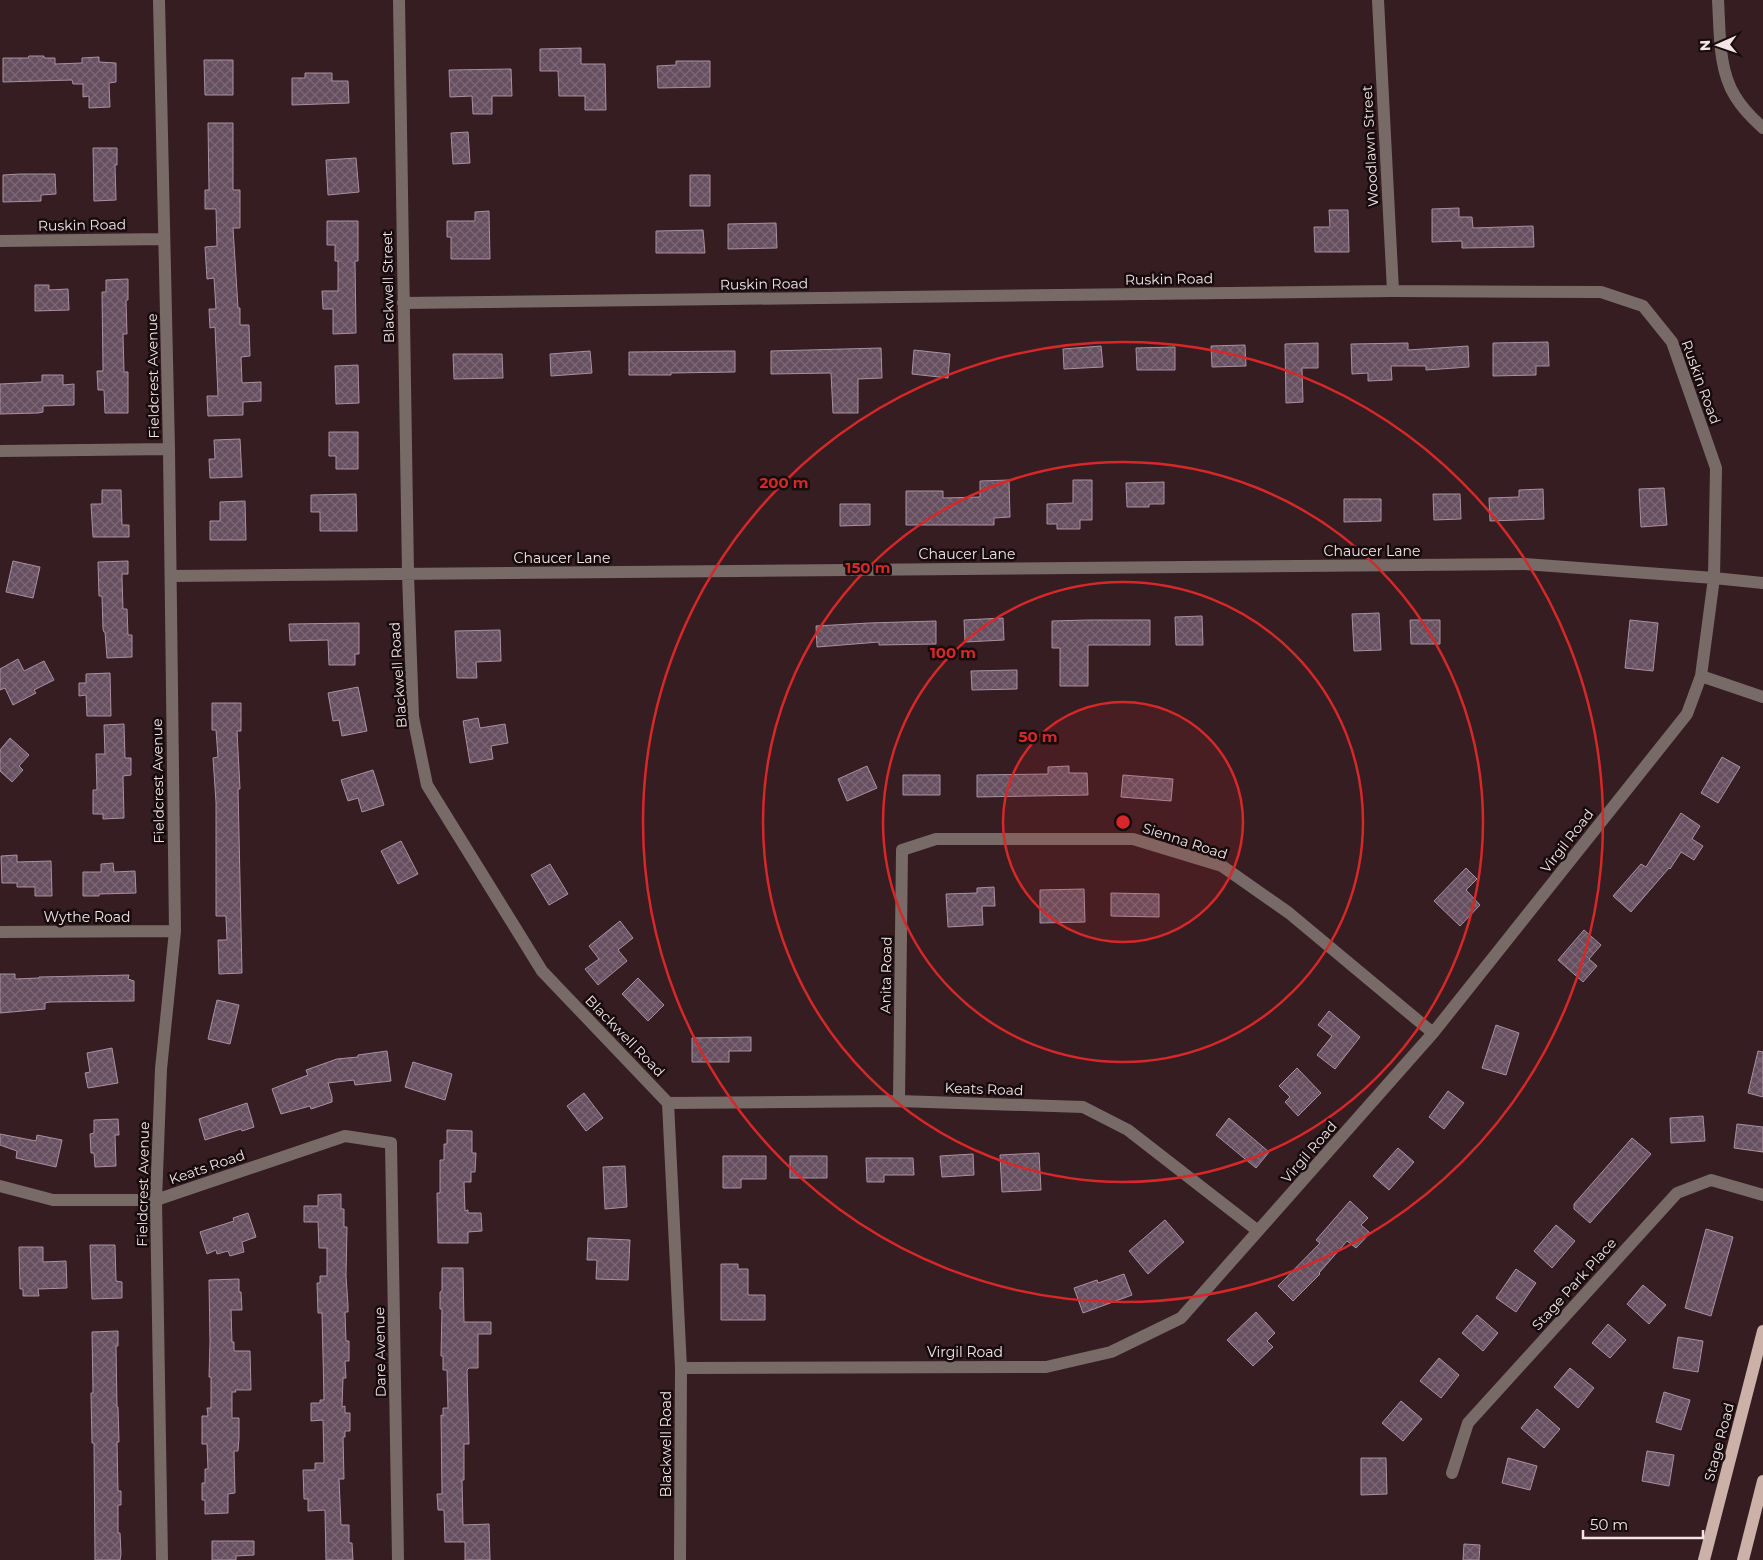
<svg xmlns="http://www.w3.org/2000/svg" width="1763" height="1560" viewBox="0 0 1763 1560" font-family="Montserrat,sans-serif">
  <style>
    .building { fill: url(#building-cross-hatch); stroke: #a990a1 }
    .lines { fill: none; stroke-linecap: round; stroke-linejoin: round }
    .minor { stroke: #786b67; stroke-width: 12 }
    .major { stroke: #cbb1a8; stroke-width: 12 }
    .ring { fill: none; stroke: #d62828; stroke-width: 2.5 }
    .labels { text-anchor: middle; stroke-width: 5; stroke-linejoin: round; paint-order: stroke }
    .street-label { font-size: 14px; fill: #f5e4e6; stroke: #160b0d }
    .centre { fill: #d62828; stroke: #160b0d; stroke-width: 2.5 }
    .ring-label { font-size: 15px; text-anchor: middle; font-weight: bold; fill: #d62828; stroke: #160b0d; stroke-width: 5; stroke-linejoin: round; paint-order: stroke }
  </style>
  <defs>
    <pattern id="building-cross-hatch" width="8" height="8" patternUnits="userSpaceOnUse" patternTransform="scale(1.25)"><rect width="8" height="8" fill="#664f5f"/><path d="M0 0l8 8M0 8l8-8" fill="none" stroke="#7c6876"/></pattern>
  </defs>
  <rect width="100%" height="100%" fill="#361d22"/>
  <path class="building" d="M581,48V64H605L606,110H585V96H559L558,71H540V49Z
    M29,56H44V58H55V64L82,63V58L99,57V62L116,63V82L109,83L110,107L89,108V96L83,97V84H73L72,80L3,82V58H28Z
    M204,60H233V95H205Z
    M676,61H710V87L658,88L657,66L676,65Z
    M511,69L512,96H492V114H473L472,96L450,97L449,70Z
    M305,73H332V81H348L349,103L292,105V78H305Z
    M208,123H233V190H240V228H233L238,308H240V325H249L250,356L241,357L242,383L261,382V401L243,402V415L208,416L207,396H218L215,327L210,328L209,309H216L214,278L207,279L205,247L217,246L216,209H205V190H209Z
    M468,132L470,163L453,164L451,133Z
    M93,148H117V165H115L116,200L94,201Z
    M356,158L359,192L328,195L326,160Z
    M20,174H55L56,194L41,195V201L3,202V175Z
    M690,175H710V206H690Z
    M1459,208V217H1472L1473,228L1533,226L1534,247L1462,248V241L1432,242V209Z
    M1329,210H1348L1349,252H1315L1314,227H1330Z
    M489,211L490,259H451V237H447V221H475V212Z
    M327,221H358V261H355L356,333L333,334V309H323L322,291H338V261H335V245H327Z
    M776,223L777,248L728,249V224Z
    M703,230L705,253H656V231Z
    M128,279V300H126L127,334H123L124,372H128V413H105L104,390H98L97,371H103L102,292H106V280Z
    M35,285H49V290L68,289L69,310L35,311Z
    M1548,342L1549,366H1536V375L1493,376V343Z
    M1318,343V368H1302L1303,402L1286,403L1285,344Z
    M1408,343V350L1468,346L1469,367L1426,370V366H1391L1392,380L1368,381V373L1352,374L1351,344Z
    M1245,345L1246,366L1212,367L1211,346Z
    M1101,346L1103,367L1064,369L1063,349Z
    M1175,347V370H1137L1136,348Z
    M881,348L882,378L858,379V413H833L831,373L771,374V351Z
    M914,350L950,354L948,378L912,374Z
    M590,351L592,373L551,376L550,354Z
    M735,351V372L671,373V375H629V352Z
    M453,354H502L503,378L454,379Z
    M358,365L359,403L336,404L335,366Z
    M42,375H63V385L74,384V405L43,406V412L38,413L0,414V384L42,382Z
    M329,432H358V469H336V456H329Z
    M240,439L242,477L210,478L209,459H215L214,440Z
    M1009,480L1010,517L994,518V525H906V491H943V498L980,497V481Z
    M1073,480H1092V520H1080V529H1057V524H1047V504L1073,503Z
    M1164,482V504H1149V507H1127L1126,483Z
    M1664,488L1667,525L1641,527L1639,489Z
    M1543,489L1544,519L1490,521L1489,498L1519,497V490Z
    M102,490H121L122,525H129V537H93L91,504H102Z
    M356,494L357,531H320V512H311V495Z
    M1433,494H1460L1461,519L1434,520Z
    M1344,499H1381V521L1344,522Z
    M245,501L246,540H210V521H220V502Z
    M840,504H870V525L840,526Z
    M13,561L40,567L33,598L6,592Z
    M128,561V574H122V578L123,609H127L128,635H132V657L107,658L105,632H104L103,629L102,596H99L98,562Z
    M1379,613L1381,650L1354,651L1352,614Z
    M1202,616L1203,645H1176L1175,617Z
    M1003,618L1004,640L965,642L964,620Z
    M1088,620H1150V645H1088V686H1060V648H1052V621Z
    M1410,620H1440V644H1411Z
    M1630,620L1658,623L1653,671L1625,668Z
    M936,621V644L879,645V642L817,647L816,626L869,623Z
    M359,623V654H355V665H329L328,640L290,641L289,624Z
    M500,630L501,661L476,662L477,678H457L455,631Z
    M18,659L24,671L44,661L54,680L34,690L36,693L13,705L5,688L0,690V669Z
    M1017,670V689L972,690L971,671Z
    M110,673L111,716H87L86,695L79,696V683H86V674Z
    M358,687L367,731L342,736L339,720L333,721L328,693Z
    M212,703H241V731H237L240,789H238L242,973L219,974L218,940H227L226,916H216V802L213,758L218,757L216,730H212Z
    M478,718L480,728L505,724L508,743L491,746L493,759L470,763L463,721Z
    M124,724L125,758H131V775L123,776L124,818L103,819V814H93V790H97L96,754H105L104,725Z
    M10,738L29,755L19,766L23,770L12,782L0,771V750Z
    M1722,757L1740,767L1718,803L1701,793Z
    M867,766L877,788L847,801L838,779Z
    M1069,766V773H1087L1088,795L977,797V775L1048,774V767Z
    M373,770L384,805L362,812L358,798L348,801L341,780Z
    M903,775H940V795H903Z
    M1123,775L1173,779L1171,801L1121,797Z
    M1681,813L1700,826L1692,839L1703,846L1694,860L1681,852L1670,869L1669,868L1631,912L1613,896L1641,864L1646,867Z
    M401,841L418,874L398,884L381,851Z
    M17,855V862L51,861L52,896H35V887H17V883H2L1,856Z
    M113,863L114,872L135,871L136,893L99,894V896H83V872H101V864Z
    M550,864L568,894L549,905L531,875Z
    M1466,868L1477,879L1466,890L1480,905L1460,926L1434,901Z
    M994,887L995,906H982L983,925L948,927L946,894L977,893V888Z
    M1084,889L1085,922L1040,923V890Z
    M1111,893L1159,894V917L1111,916Z
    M620,921L633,938L618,950L627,961L598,985L585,969L599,959L589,946Z
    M1584,930L1601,945L1589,959L1597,966L1583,982L1558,960Z
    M0,974H15V979L39,978V977L129,975L128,979L134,981V1001L50,1002L45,1003V1009L0,1013Z
    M638,978L664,1005L648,1021L622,994Z
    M217,1000L239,1005L230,1044L208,1039Z
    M1329,1011L1360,1037L1335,1069L1317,1055L1332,1036L1318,1025Z
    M1496,1025L1519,1033L1506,1075L1482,1068Z
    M751,1037V1051H729V1062H692V1038Z
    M112,1048L118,1083L88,1088L85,1073L90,1072L87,1053Z
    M387,1051L391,1081L355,1085L354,1080L328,1083L332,1097V1102L311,1109L310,1106L281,1114L272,1089L308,1075L306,1070L337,1059L358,1057V1055Z
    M1758,1051L1763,1052V1097L1748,1093Z
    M413,1062L452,1074L445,1100L405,1087Z
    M1297,1068L1321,1093L1298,1116L1285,1102L1290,1097L1279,1086Z
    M1448,1091L1464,1103L1444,1129L1429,1117Z
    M584,1093L603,1118L586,1131L567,1106Z
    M247,1103L254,1127L242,1131L241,1129L205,1140L199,1119Z
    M1703,1116L1705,1141L1671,1143L1670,1118Z
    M1229,1118L1269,1152L1256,1168L1216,1135Z
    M118,1119L119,1135H115L116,1166L95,1167L94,1153H91L90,1134L94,1133V1120Z
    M1737,1124L1763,1127V1152L1734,1148Z
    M447,1130L472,1131V1153H476L475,1172H471V1182H464L465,1211L468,1210V1213H481L482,1231L468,1232V1243H438L437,1193H440V1160H444V1144H447Z
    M0,1134L36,1141L37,1135L62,1140L56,1167L16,1158L17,1151L0,1145Z
    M1632,1138L1651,1154L1590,1223L1574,1209V1204Z
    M1398,1148L1414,1162L1389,1190L1373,1176Z
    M1039,1153L1041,1190L1002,1192L1000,1155Z
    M973,1154L974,1175L942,1177L940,1156Z
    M723,1156H766V1179H741V1188H723Z
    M790,1156H827V1178H790Z
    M866,1158H913L914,1175H884V1182H867Z
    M625,1166L627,1207L605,1209L603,1167Z
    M341,1194V1209H344V1227H347L346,1276L348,1305V1312H345L346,1341H349V1361H345L346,1378H343L342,1407L345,1406V1413H350V1431H345V1437H343L344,1479H339L341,1525H349V1543H352L353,1560H326L325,1510L308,1511V1499H304L303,1470H315V1463H324L323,1420L311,1421V1403H320V1400H324L322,1313H318L317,1283H320V1276H327V1248H319L318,1222H304V1206H318V1195Z
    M1350,1201L1368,1218L1361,1225L1370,1233L1356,1248L1347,1241L1319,1273L1320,1274L1293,1301L1278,1286L1320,1243L1316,1240Z
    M248,1213L256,1237L242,1242L244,1252L230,1256L228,1251L217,1254L216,1250L207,1254L200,1232L234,1221L233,1218Z
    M1165,1220L1184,1242L1148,1274L1129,1251Z
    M1556,1225L1575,1241L1552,1268L1534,1251Z
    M1706,1229L1733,1237L1711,1316L1685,1308Z
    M588,1238L630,1240L628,1280L596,1279L597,1260H587Z
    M90,1245H115L116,1281L122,1282V1298L92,1299Z
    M19,1247H43V1262L66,1261L67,1288L38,1289L39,1296H23V1289H20Z
    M721,1264H738V1269H748V1295H765V1320H721Z
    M442,1268H463L464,1322H491V1334H478V1368H469L467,1370L469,1444H464V1480H462L463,1525L489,1524L490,1560H465V1542H445L444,1510H438L437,1494H442L441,1415L443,1416V1408H448L447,1370H443V1356H441L442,1309H440V1292L442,1291Z
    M1516,1269L1536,1283L1516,1312L1496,1298Z
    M1124,1274L1132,1295L1083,1313L1074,1288L1097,1280L1098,1283Z
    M239,1279V1292H241L242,1310H231L232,1342H234V1351H250L251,1390H235L236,1392H232V1418H239V1438L238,1451H234L235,1493L228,1494V1513L205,1514V1500H202V1483H205V1469H208L207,1444H202V1416H208L207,1408H211V1377H209L210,1342L209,1280Z
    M1643,1285L1666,1305L1649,1324L1627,1304Z
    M1256,1312L1275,1333L1267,1341L1273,1347L1253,1366L1227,1340Z
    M1477,1315L1498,1333L1483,1351L1462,1333Z
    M1608,1324L1626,1340L1610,1358L1592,1343Z
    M118,1331V1346H116L117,1407H118L119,1442H117L118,1491H121V1505H118V1533H120L121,1554L120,1560H95L94,1443H92L91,1393H93L92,1332Z
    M1678,1337L1703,1341L1698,1372L1673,1368Z
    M1439,1358L1459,1375L1441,1398L1420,1381Z
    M1570,1368L1594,1388L1578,1408L1554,1387Z
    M1664,1392L1690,1400L1681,1430L1656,1422Z
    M1401,1401L1422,1419L1403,1441L1382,1423Z
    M1537,1409L1560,1429L1544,1448L1521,1428Z
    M1647,1451L1674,1455L1669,1486L1642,1481Z
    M1361,1458H1386L1387,1494L1361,1495Z
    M1508,1458L1537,1466L1530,1490L1502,1483Z
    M212,1541H254V1555L236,1556V1560H212Z
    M1464,1544L1480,1545L1479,1560H1463Z"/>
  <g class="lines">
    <path class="minor" d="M159,0L169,449L175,931L161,1069L156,1200L162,1560
      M399,0L408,574L413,717L427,785L542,971L668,1103L681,1368L680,1560
      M1378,0L1393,291
      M1718,0C1720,30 1718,69 1735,96C1742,108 1753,119 1763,128
      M0,241L164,239
      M403,303L1393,291L1601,292L1643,306L1672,342L1716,468L1714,578L1701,676L1687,714L1433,1033L1181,1318L1111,1352L1046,1367L681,1368
      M0,451L169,449
      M171,576L1525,564L1714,578L1763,583
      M1701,676L1763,697
      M0,932L175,931
      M899,1101L902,850L936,839H1133L1222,866L1289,913L1433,1033
      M668,1103L899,1101L1083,1107L1128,1130L1258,1231
      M0,1186L53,1200H156L345,1136L391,1143L398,1560
      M1452,1473L1468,1423L1677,1193L1711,1180L1763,1195"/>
    <path class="major" d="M1704,1560L1763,1331
      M1743,1560L1763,1481"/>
  </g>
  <circle cx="1123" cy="822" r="120" fill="#d62828" fill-opacity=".12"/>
  <g class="ring">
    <circle cx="1123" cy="822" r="120"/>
    <circle cx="1123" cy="822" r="240"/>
    <circle cx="1123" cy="822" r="360"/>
    <circle cx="1123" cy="822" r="480"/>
  </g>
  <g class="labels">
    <g class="street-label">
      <text transform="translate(1370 146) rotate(-93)" y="5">Woodlawn Street</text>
      <text transform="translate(82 225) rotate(-1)" y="5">Ruskin Road</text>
      <text transform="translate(1169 279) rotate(-1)" y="5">Ruskin Road</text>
      <text transform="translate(764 284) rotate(-1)" y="5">Ruskin Road</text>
      <text transform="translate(388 287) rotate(-91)" y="5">Blackwell Street</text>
      <text transform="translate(153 376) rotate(-91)" y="5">Fieldcrest Avenue</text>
      <text transform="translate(1701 382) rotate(70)" y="5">Ruskin Road</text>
      <text x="1372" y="556">Chaucer Lane</text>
      <text x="967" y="559">Chaucer Lane</text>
      <text x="562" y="563">Chaucer Lane</text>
      <text transform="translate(398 675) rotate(-94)" y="5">Blackwell Road</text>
      <text transform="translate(158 781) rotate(-91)" y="5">Fieldcrest Avenue</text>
      <text transform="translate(1185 841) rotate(18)" y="5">Sienna Road</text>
      <text transform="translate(1567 841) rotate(-52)" y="5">Virgil Road</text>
      <text x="87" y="922">Wythe Road</text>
      <text transform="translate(886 975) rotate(-89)" y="5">Anita Road</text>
      <text transform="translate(625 1036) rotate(46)" y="5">Blackwell Road</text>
      <text transform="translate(984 1089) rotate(2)" y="5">Keats Road</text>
      <text transform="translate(1309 1152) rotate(-49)" y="5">Virgil Road</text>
      <text transform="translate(207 1167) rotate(-19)" y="5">Keats Road</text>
      <text transform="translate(143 1184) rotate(-89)" y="5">Fieldcrest Avenue</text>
      <text transform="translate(1574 1284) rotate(-48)" y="5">Stage Park Place</text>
      <text transform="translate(380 1352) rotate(-91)" y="5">Dare Avenue</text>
      <text x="965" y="1357">Virgil Road</text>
      <text transform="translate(1719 1442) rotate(-75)" y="5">Stage Road</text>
      <text transform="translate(666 1444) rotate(-90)" y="5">Blackwell Road</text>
    </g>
  </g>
  <circle cx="1123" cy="822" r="8" class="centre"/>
  <g class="ring-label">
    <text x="784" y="488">200 m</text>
    <text x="868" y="573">150 m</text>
    <text x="953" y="658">100 m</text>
    <text x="1038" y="742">50 m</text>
  </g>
  <g transform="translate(1718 45) rotate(268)" stroke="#160b0d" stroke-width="4" paint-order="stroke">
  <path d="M0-4L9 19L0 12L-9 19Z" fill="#f5e4e6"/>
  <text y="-8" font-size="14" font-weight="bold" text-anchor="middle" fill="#f5e4e6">N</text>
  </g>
  <path d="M1583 1530v8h120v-8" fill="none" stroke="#f5e4e6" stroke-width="2.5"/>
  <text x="1590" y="1530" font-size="15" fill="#f5e4e6" stroke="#160b0d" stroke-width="4" paint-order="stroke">50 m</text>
</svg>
